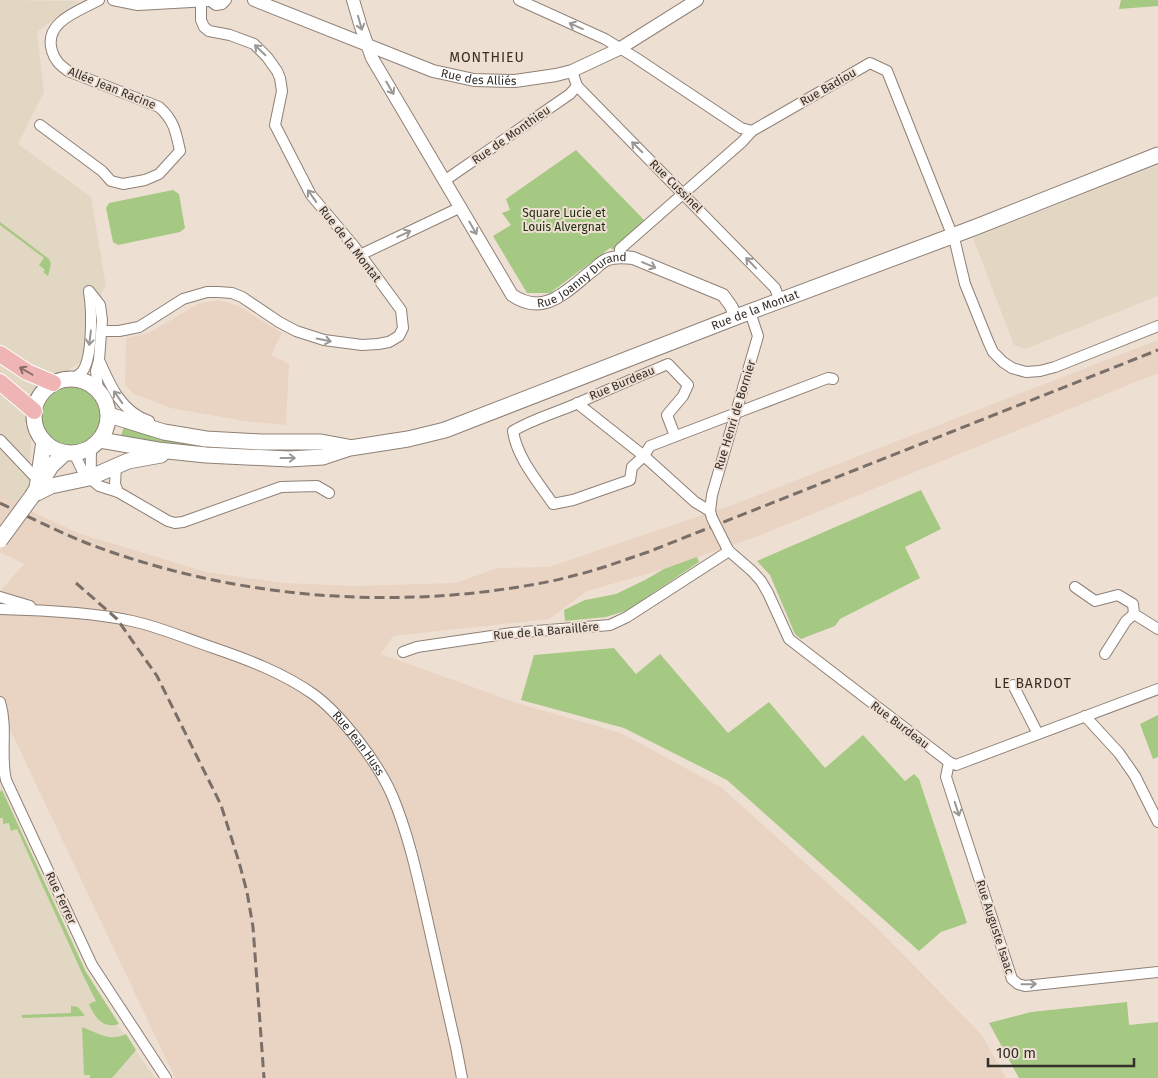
<svg xmlns="http://www.w3.org/2000/svg" width="1158" height="1078" viewBox="0 0 1158 1078" font-family="'Fira Sans',sans-serif">
  <style>
    .commercial { fill: #e2d7c2 }
    .built { fill: #e9d3c3 }
    .green { fill: #a5c982 }
    .lines { fill: none; stroke-linecap: round; stroke-linejoin: round }
    .minor-casing { stroke: #8e8076; stroke-width: 12 }
    .tertiary-casing { stroke: #8e8076; stroke-width: 14 }
    .secondary-casing { stroke: #8e8076; stroke-width: 17 }
    .primary-casing { stroke: #fff; stroke-width: 18 }
    .minor { stroke: #fff; stroke-width: 10 }
    .tertiary { stroke: #fff; stroke-width: 12 }
    .secondary { stroke: #fff; stroke-width: 15 }
    .primary { stroke: #efb5b5; stroke-width: 16 }
    .rail { stroke: #796f68; stroke-width: 3; stroke-dasharray: 10 5; stroke-linecap: butt }
    .minor-bridge-casing { stroke: #8e8076; stroke-width: 12; stroke-linecap: butt }
    .secondary-bridge-casing { stroke: #8e8076; stroke-width: 17; stroke-linecap: butt }
    .minor-bridge { stroke: #fff; stroke-width: 10 }
    .secondary-bridge { stroke: #fff; stroke-width: 15 }
    .oneway { stroke: #9a9794 }
    .oneway2 { stroke: #896b69 }
    .labels { text-anchor: middle; stroke-width: 4; stroke-linejoin: round; paint-order: stroke }
    .street-label { font-size: 12px; fill: #352f2a; stroke: #eedfd3 }
    .park-label { font-size: 12px; fill: #20300e; stroke: #eedfd3 }
    .neighbourhood-label { font-size: 14px; letter-spacing: 1px; fill: #392d24; stroke: #eedfd3 }
  </style>
  <rect width="100%" height="100%" fill="#eedfd3"/>
  <path class="commercial" d="M0,0L79,1L37,32L44,92L18,144L91,197L106,286L101,294L106,315L96,352L33,393L29,486L0,525Z
    M1158,165V296L1025,349L1014,345L973,238Z
    M0,784L85,979L155,1078H0Z"/>
  <path class="built" d="M218,300L238,306L282,333L271,355L289,364L286,425L244,421L171,408L134,394L125,385L126,338L149,333L198,304Z
    M1158,340V373L758,536L664,569L587,591L549,619L393,636L381,654L520,704L621,733L722,788L875,926L982,1035L1006,1078H175L0,708V591L24,564L0,552V495L33,512L78,533L206,572L283,583L354,586L456,583L497,568L549,567L735,504Z"/>
  <path class="green" d="M1121,0H1158V6L1119,9Z
    M576,150L646,222L615,250L610,248L550,293H527L493,236L511,225L502,213L510,210L506,199Z
    M173,190L179,194L185,228L180,232L118,245L113,242L106,208L109,203Z
    M0,222L49,259L51,264L48,276L43,272L45,270L39,265L44,258L0,225Z
    M42 416a29 29 0 1 1 58 0a29 29 0 1 1-58 0Z
    M124,427L322,449V452L219,451L120,438Z
    M921,490L941,529L905,547L920,578L840,619L835,626L801,639L795,634L770,575L757,561Z
    M697,557L699,562L628,610L606,617L565,621L564,610L585,600L616,594L645,580L664,569Z
    M614,648L636,674L660,654L728,733L769,702L825,768L863,735L905,781L914,774L919,779L967,923L941,932L919,951L727,780L624,728L521,700L534,655Z
    M1158,715V757L1153,759L1140,724Z
    M2,790L86,972L119,1024C103,1029 95,1018 89,1004L96,1001L82,973L17,829L11,831L9,823L3,824V818H0V792Z
    M1127,1002L1129,1025L1158,1022V1078H1019L989,1023L1031,1012Z
    M71,1006L78,1007L85,1016L22,1018V1015L71,1013Z
    M82,1027C98,1033 109,1042 126,1034L136,1050L112,1078H90V1075H84Z"/>
  <g class="lines">
    <g class="minor-casing">
      <g id="minor">
        <path d="M113,0L138,5L209,1"/>
        <path d="M209,0L216,5L222,4L226,0"/>
        <path d="M519,0L605,39L636,58L741,128L752,131"/>
        <path d="M572,71L577,86L775,288L780,301"/>
        <path d="M40,125L102,171L111,181L123,184L145,180L159,174L180,151C176,132 174,120 159,107L68,71C60,65 55,61 52,51C43,22 79,11 99,0"/>
        <path d="M444,181L570,94L577,86"/>
        <path d="M360,255L461,207"/>
        <path d="M620,257V249L742,142L752,131L870,63L887,71L955,242L965,284L988,341L993,352L1003,362L1012,368L1026,372L1040,371L1055,367L1158,326"/>
        <path d="M89,291L100,305L102,320L99,360L96,371L98,390"/>
        <path d="M102,331H119L139,327L183,299L207,292H218L232,293L242,297L279,322L296,331L324,340L362,345L378,344L389,342L399,336L403,328L401,310L354,246L311,195L275,125L282,91L280,78L277,71L267,57L254,44L230,35L209,31L204,27L201,20V2"/>
        <path d="M99,360C110,385 121,412 149,421"/>
        <path d="M72,378C76,377 79,375 82,372C93,358 92,310 89,292"/>
        <path d="M577,403L644,456L695,502L710,511"/>
        <path d="M675,436L667,415L683,396L688,385L668,364C637,377 607,390 576,404C555,413 533,419 513,431C517,458 538,482 553,504L573,500L630,480L632,467L644,456L650,446L828,378L833,379"/>
        <path d="M0,440L38,480"/>
        <path d="M74,453L84,474L93,481L99,486L118,492L168,521L175,523L183,522L281,487L317,486L329,493"/>
        <path d="M116,466L115,484L118,492"/>
        <path d="M89,478C93,467 89,458 92,447"/>
        <path d="M712,518L710,511L712,495L758,336L750,312"/>
        <path d="M726,546L729,551L752,571L761,581L768,593L789,639L949,762L956,765L1158,689"/>
        <path d="M1075,587L1095,601L1118,595L1133,604L1134,614L1158,629"/>
        <path d="M0,597L30,606"/>
        <path id="s1" d="M0,609C42,610 91,612 132,621C160,627 187,639 214,648C249,660 283,673 313,694C341,714 378,763 392,795C408,833 417,874 426,914C436,959 446,1003 456,1047L462,1078"/>
        <path d="M403,652L417,647L512,633L610,625L627,617L729,551"/>
        <path d="M1105,654L1126,621L1134,614"/>
        <path d="M1013,685L1038,734"/>
        <path d="M0,702C8,728 0,755 6,780L92,965L166,1078"/>
        <path d="M1085,716L1119,753L1135,776L1158,822"/>
        <path d="M949,762L946,777L1012,979L1018,984L1025,986L1158,972"/>
      </g>
    </g>
    <g class="tertiary-casing">
      <g id="tertiary">
        <path id="s2" d="M254,0L433,71L474,80L515,81L556,75L572,71L619,49L697,0"/>
        <path id="s3" d="M353,0L361,27L372,58L512,295C545,318 568,289 593,270C597,267 601,262 606,260C614,256 624,257 633,258L723,295L731,306L736,317"/>
      </g>
    </g>
    <g class="secondary-casing">
      <g id="secondary">
        <circle cx="71" cy="416" r="37"/>
        <path d="M109,415L164,432L206,439L261,442H321L348,447"/>
        <path id="s4" d="M100,440L158,450L206,455L289,459L323,457L350,448L408,439L445,430L736,317L976,227L1158,155"/>
        <path d="M40,484L51,466L65,453"/>
        <path d="M33,495L51,486L89,478L128,461L161,455"/>
        <path d="M33,495L37,488L44,441"/>
      </g>
    </g>
    <g class="primary-casing">
      <path id="primary" d="M0,354L27,372L53,383
        M0,382L34,411"/>
    </g>
    <use href="#minor" class="minor"/>
    <use href="#tertiary" class="tertiary"/>
    <use href="#secondary" class="secondary"/>
    <use href="#primary" class="primary"/>
    <path class="rail" d="M0,503C29,517 59,532 89,544C216,592 356,608 491,591C519,587 548,583 576,575C601,569 624,560 648,552L1158,350
      M76,583L117,619L157,676L221,805L239,862L247,892L253,927L264,1078"/>
    <g class="minor-bridge-casing">
      <path id="minor-bridge" d="M712,518L726,546"/>
    </g>
    <g class="secondary-bridge-casing">
      <path id="secondary-bridge" d="M0,540L33,495"/>
    </g>
    <use href="#minor-bridge" class="minor-bridge"/>
    <use href="#secondary-bridge" class="secondary-bridge"/>
  </g>
  <defs><path id="oneway-shaft" d="M-6 0H5M1.5-3L5.5 0L1.5 3" fill="none" stroke-width="1.6" stroke-linecap="round" stroke-linejoin="round" transform="scale(1.25)"/></defs>
  <g class="oneway">
    <use href="#oneway-shaft" transform="translate(360 23) rotate(74)"/>
    <use href="#oneway-shaft" transform="translate(576 26) rotate(-156)"/>
    <use href="#oneway-shaft" transform="translate(260 50) rotate(-136)"/>
    <use href="#oneway-shaft" transform="translate(390 88) rotate(60)"/>
    <use href="#oneway-shaft" transform="translate(637 147) rotate(-135)"/>
    <use href="#oneway-shaft" transform="translate(312 196) rotate(-125)"/>
    <use href="#oneway-shaft" transform="translate(473 228) rotate(60)"/>
    <use href="#oneway-shaft" transform="translate(404 234) rotate(-25)"/>
    <use href="#oneway-shaft" transform="translate(751 263) rotate(-134)"/>
    <use href="#oneway-shaft" transform="translate(649 265) rotate(23)"/>
    <use href="#oneway-shaft" transform="translate(90 338) rotate(97)"/>
    <use href="#oneway-shaft" transform="translate(324 340) rotate(12)"/>
    <use href="#oneway-shaft" transform="translate(118 397) rotate(-125)"/>
    <use href="#oneway-shaft" transform="translate(288 458)"/>
    <use href="#oneway-shaft" transform="translate(957 809) rotate(72)"/>
    <use href="#oneway-shaft" transform="translate(1029 984) rotate(-1)"/>
  </g>
  <use class="oneway2" href="#oneway-shaft" transform="translate(26 371) rotate(-150)"/>
  <g class="labels">
    <g class="street-label">
      <text dy="4" stroke="none"><textPath href="#s2" startOffset="239">Rue des Alliés</textPath></text>
      <text transform="translate(828 87) rotate(-30)" y="4">Rue Badiou</text>
      <text transform="translate(112 88) rotate(22)" y="4">Allée Jean Racine</text>
      <text transform="translate(511 135) rotate(-35)" y="4">Rue de Monthieu</text>
      <text transform="translate(676 186) rotate(45)" y="4">Rue Cussinel</text>
      <text transform="translate(350 244) rotate(52)" y="4">Rue de la Montat</text>
      <text dy="4" stroke="none"><textPath href="#s3" startOffset="415">Rue Joanny Durand</textPath></text>
      <text dy="4" stroke="none"><textPath href="#s4" startOffset="682">Rue de la Montat</textPath></text>
      <text transform="translate(622 383) rotate(-23)" y="4">Rue Burdeau</text>
      <text transform="translate(735 415) rotate(-73)" y="4">Rue Henri de Bornier</text>
      <text transform="translate(546 631) rotate(-5)" y="4">Rue de la Baraillère</text>
      <text transform="translate(900 725) rotate(37)" y="4">Rue Burdeau</text>
      <text dy="4" stroke="none"><textPath href="#s1" startOffset="396">Rue Jean Huss</textPath></text>
      <text transform="translate(61 898) rotate(65)" y="4">Rue Ferrer</text>
      <text transform="translate(995 927) rotate(72)" y="4">Rue Auguste Isaac</text>
    </g>
    <g class="park-label">
      <text x="564" y="217">Square Lucie et<tspan x="564" dy="14">Louis Alvergnat</tspan></text>
    </g>
    <g class="neighbourhood-label">
      <text x="487" y="62">MONTHIEU</text>
      <text x="1033" y="688">LE BARDOT</text>
    </g>
  </g>
  <path d="M988 1058v8h146v-8" fill="none" stroke="#352f2a" stroke-width="2.5"/>
  <text x="996" y="1058" font-size="15" fill="#352f2a" stroke="#eedfd3" stroke-width="4" paint-order="stroke">100 m</text>
</svg>
